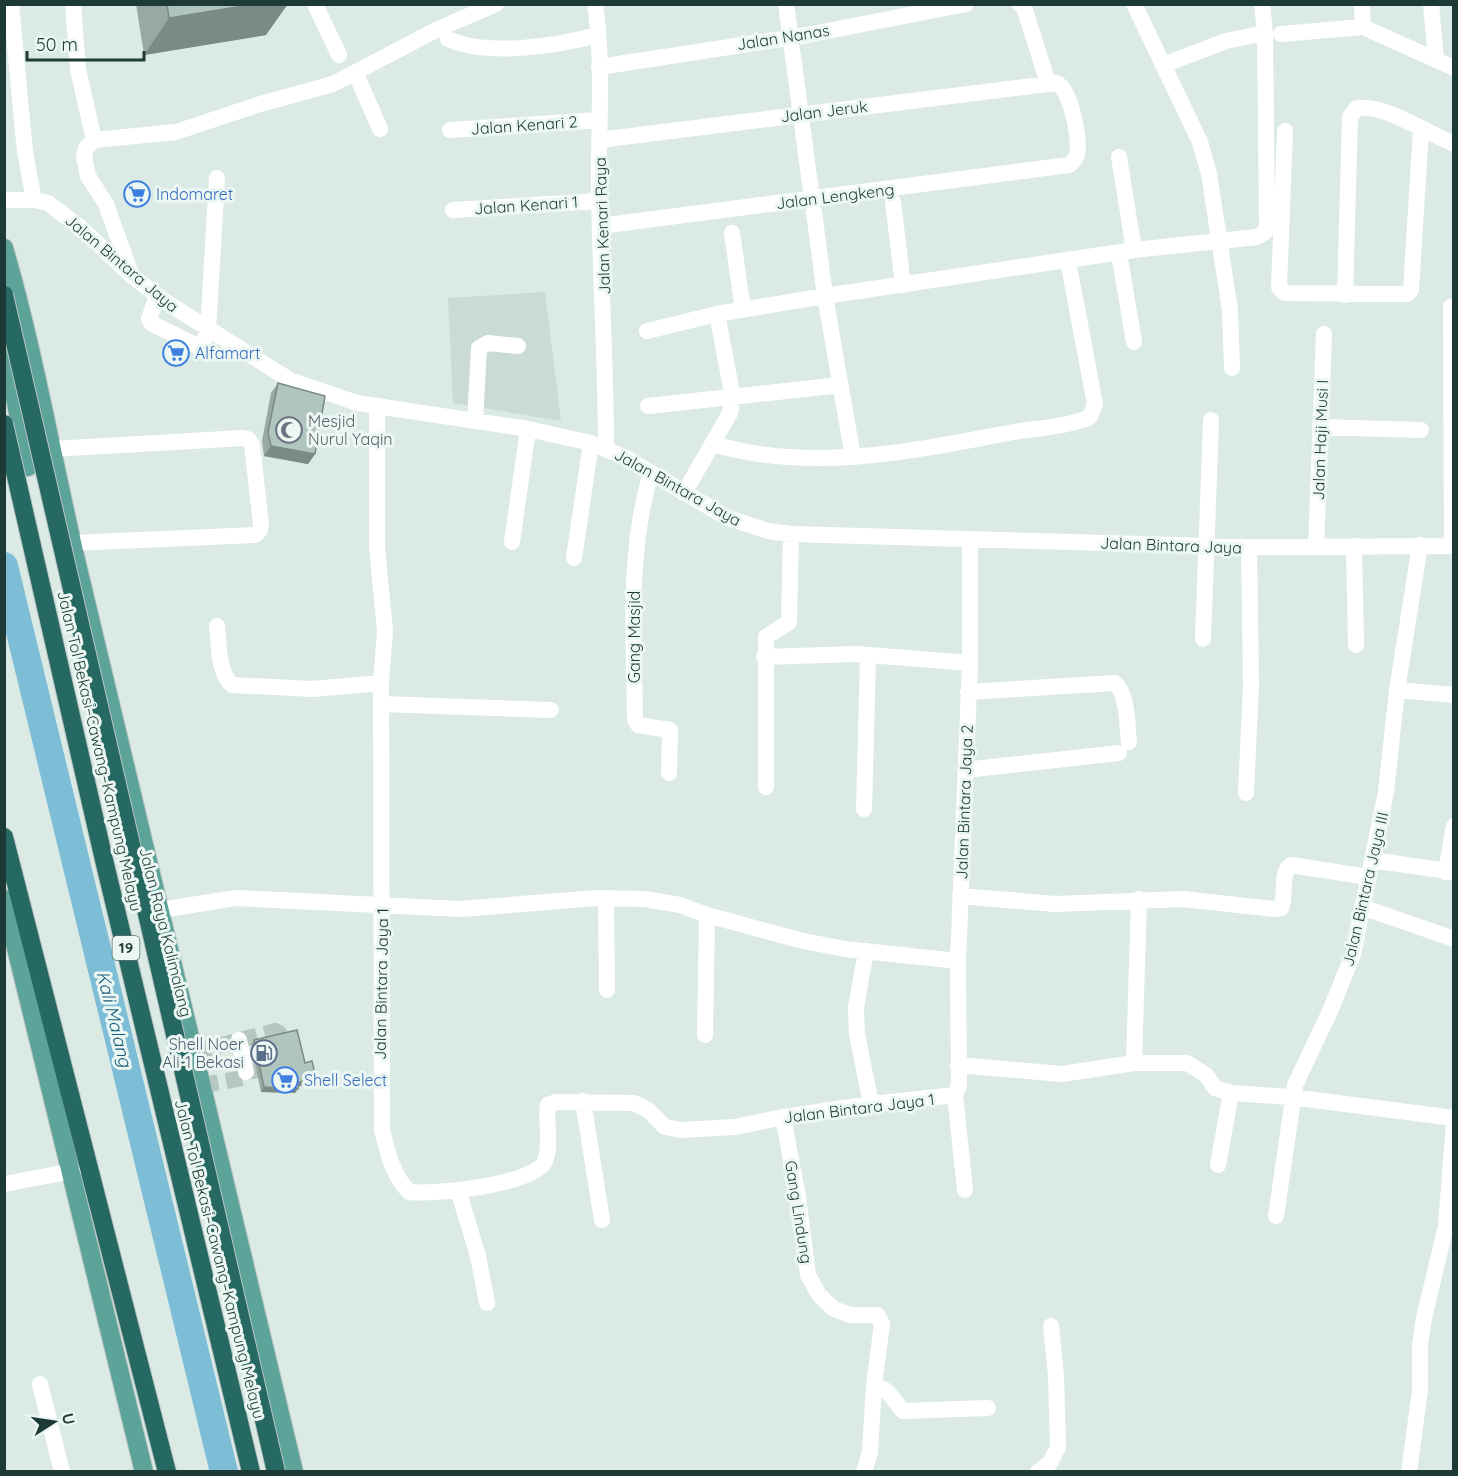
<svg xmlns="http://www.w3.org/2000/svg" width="1458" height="1476" viewBox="0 0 1458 1476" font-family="Quicksand,sans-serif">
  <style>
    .built { fill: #cadad4 }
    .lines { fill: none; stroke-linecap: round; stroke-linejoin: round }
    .river { stroke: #7dbdd5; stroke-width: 28 }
    .minor-tunnel { stroke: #b6c7c2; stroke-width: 16; stroke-dasharray: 16 8; stroke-linecap: butt }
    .major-casing { stroke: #bbc4c3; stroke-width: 20 }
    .highway-casing { stroke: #bbc4c3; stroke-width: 20 }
    .minor { stroke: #fff; stroke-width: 16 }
    .major { stroke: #5ca49a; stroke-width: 18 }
    .highway { stroke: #266963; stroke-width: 18 }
    .highway-bridge-casing { stroke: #bbc4c3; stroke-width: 20; stroke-linecap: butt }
    .highway-bridge { stroke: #266963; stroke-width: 18 }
    .wall { fill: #98a9a4 }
    .shaded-wall { fill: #7c8a86 }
    .building { fill: #b1c5bf; stroke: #7c8a86; stroke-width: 1.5 }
    .labels { text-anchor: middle; stroke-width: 6; stroke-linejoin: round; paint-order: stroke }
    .shield { fill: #ecf7f3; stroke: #5b736f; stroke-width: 1.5 }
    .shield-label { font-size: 15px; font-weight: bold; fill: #1d3a36 }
    .street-label { font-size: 16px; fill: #1d3a36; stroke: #ecf7f3 }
    .shop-label { font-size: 16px; fill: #366cbe; stroke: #ecf7f3; text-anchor: start }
    .worship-label { font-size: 16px; fill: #5b616d; stroke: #ecf7f3; text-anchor: start }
    .service-label { font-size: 16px; fill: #4e5e75; stroke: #ecf7f3; text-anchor: end }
    .water-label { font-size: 18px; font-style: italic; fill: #135c7a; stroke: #ecf7f3 }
  </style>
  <rect width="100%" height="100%" fill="#dceae5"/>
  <path class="built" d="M545,292L561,421L453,403L448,298Z"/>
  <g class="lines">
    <path class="river" d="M4,566L224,1472"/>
    <path class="minor-tunnel" d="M195,1052L275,1031L279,1033L287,1062L282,1066L246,1072L243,1078L204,1085"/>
    <g class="major-casing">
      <path id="major" d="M4,248C36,358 54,470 81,581C153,877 225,1174 294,1472
        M4,338L28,467
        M4,899L144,1472"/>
    </g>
    <g class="highway-casing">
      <path id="highway" d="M4,837L167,1472"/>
    </g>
    <path class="minor" d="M11,4L25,152L34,200
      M73,4L78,69L94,140
      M315,4L339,55
      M595,4C604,65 598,127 599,188C600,275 606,361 606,448
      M786,4L812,199
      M1020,4L1024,7L1048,83
      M1134,4L1200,142L1209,174L1230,310L1232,368
      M1362,4L1363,27
      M1431,4L1436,60
      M1281,34L1363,27L1454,68
      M448,39C489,57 555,46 598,35
      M1163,65L1226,41L1265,33L1262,4
      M599,67L807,35L966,4
      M356,74L380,129
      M450,130L599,120
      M1285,131L1279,287L1284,293L1407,294L1411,290L1421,130
      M599,140L1056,83C1070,87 1081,140 1077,154C1076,159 1073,162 1069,165L600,226
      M1119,157L1134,250
      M4,200H34L48,203L81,228L132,276L166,302L290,380L357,403L528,429L591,443L624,457L728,518L768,531L791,534L1249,547L1454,546
      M893,202L903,285
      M453,210L599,201
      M814,212L825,296L853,457
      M732,233L743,310
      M1119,253L1134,342
      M131,274L106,204L88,176L84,157L86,148L94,140L176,132L257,105L333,84L438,29L496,4
      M1345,295L1350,117L1357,108C1384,104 1428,133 1454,144
      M157,296L149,319L151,323L197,346L202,344L208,331L217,178
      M1451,307L1452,546
      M647,331L717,314L825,296L1134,250L1257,237L1265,232L1267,226L1265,33
      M648,406L841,385
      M377,407V547L385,631L381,683L382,1130C388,1153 392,1174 409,1192C433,1195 535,1185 545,1161C552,1144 545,1122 548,1105L556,1102L634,1103L648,1110L665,1127L681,1130L735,1127L783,1117L871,1104L955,1095L959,1085L958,961L970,663V539
      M475,420L479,348L488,343L518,346
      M1320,427L1421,430
      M713,444C812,473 915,451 1013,432C1038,428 1067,427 1090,417L1095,404L1068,261
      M52,449L243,438L248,439L252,445L261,524L260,530L255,535L72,543
      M651,473C627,552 634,639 635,720L638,725L670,730L669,773
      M684,493L730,413L733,398L717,314
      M512,542L528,429
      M1354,546L1356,645
      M1316,547L1324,334
      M574,558L591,443
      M217,626C219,644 218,673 232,685L312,689L381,683
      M1203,639L1211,420
      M764,657L856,654L970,663
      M1397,690L1454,695
      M968,692L1115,683C1128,694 1127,726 1129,742
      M382,704L551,710
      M965,770L1119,753
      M766,787V637L789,622L791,534
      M1246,793L1251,686L1249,547
      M864,809L868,657
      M1372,860L1454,872
      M1446,872L1454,826
      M960,896L1055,904L1183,899L1275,909L1281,908C1287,896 1279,873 1291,865L1368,877
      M606,898L607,990
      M1362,907L1454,939
      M160,910L236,898L460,909L596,898L645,899L680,905L707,915L799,940L845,949L958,961
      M866,951L856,1007L857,1034L871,1104
      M705,1035L707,915
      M239,1040L246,1072
      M1134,1063L1139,899
      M958,1065L1062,1074L1134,1063H1187L1206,1075L1215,1088L1231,1093L1291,1097L1454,1118
      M955,1095L965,1190
      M583,1101L602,1220
      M783,1117L798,1197L808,1275L819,1295L834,1309L850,1315H877L882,1324L874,1385L870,1452L864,1472
      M1218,1165L1231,1093
      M4,1184L73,1171
      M458,1190L478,1256L487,1303
      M1276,1216L1295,1085L1331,1009L1353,954L1386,792L1397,690L1420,545
      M40,1384L62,1472
      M874,1385L887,1391L903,1411L988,1408
      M1038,1472L1050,1463L1058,1447L1056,1376L1051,1326
      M1409,1472L1420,1390V1345L1424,1318L1446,1226L1454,1122"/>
    <use href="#major" class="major"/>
    <use href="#highway" class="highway"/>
    <g class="highway-bridge-casing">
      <path id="highway-bridge" d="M4,295L276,1472
        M4,424L104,860L251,1472"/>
    </g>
    <use href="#highway-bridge" class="highway-bridge"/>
  </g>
  <path class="wall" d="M136,4H167L266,35L144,55Z
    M278,383L315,454L308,464L264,456L262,441L271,393Z
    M254,1040L305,1063L316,1078L313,1083L298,1086L295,1093L261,1092L251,1044Z"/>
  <path class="shaded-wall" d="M255,4H288L266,35L144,55L169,18Z
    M271,446L315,454L308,464L264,456Z
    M316,1078L313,1083L296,1087L299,1082Z
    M264,1087L298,1089L295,1093L261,1092Z"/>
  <path class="building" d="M167,4H255L169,18Z
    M278,383L325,396L315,454L271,446L268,432Z
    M297,1030L305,1063L312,1061L316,1078L299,1082L298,1089L264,1087L254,1040Z"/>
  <defs>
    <g id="supermarket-ring" transform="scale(1.35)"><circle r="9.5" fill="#ecf7f3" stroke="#3f7fe0" stroke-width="1.5"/><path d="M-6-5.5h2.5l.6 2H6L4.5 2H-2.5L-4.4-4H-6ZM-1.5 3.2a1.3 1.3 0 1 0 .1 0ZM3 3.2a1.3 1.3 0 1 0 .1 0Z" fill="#3f7fe0"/></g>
    <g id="mosque-ring" transform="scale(1.35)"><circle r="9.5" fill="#ecf7f3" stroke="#6b7280" stroke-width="1.5"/><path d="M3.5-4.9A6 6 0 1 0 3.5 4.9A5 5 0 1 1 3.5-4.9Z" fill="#6b7280"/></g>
    <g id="fuel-ring" transform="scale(1.35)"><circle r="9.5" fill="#ecf7f3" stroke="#5c6f8a" stroke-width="1.5"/><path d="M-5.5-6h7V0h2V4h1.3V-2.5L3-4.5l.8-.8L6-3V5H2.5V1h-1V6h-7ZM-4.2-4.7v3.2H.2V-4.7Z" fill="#5c6f8a"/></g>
  </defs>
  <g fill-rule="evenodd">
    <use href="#supermarket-ring" x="137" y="194"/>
    <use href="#supermarket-ring" x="176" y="353"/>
    <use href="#mosque-ring" x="289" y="430"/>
    <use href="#fuel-ring" x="264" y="1053"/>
    <use href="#supermarket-ring" x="285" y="1080"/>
  </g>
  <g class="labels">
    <rect class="shield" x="112.5" y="936" width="27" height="24" rx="4.5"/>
    <g class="shield-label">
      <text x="126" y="953">19</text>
    </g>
    <g class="street-label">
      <text transform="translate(783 37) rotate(-9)" y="6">Jalan Nanas</text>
      <text transform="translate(824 111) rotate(-7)" y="6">Jalan Jeruk</text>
      <text transform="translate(524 125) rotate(-4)" y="6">Jalan Kenari 2</text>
      <text transform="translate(835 196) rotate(-7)" y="6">Jalan Lengkeng</text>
      <text transform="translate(526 205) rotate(-4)" y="6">Jalan Kenari 1</text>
      <text transform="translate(602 226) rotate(-92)" y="6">Jalan Kenari Raya</text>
      <text transform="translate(122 263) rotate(40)" y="6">Jalan Bintara Jaya</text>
      <text transform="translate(1320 440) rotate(-88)" y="6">Jalan Haji Musi I</text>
      <text transform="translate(678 487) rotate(29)" y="6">Jalan Bintara Jaya</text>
      <text transform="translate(1171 545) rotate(2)" y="6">Jalan Bintara Jaya</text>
      <text transform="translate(634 637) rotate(-90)" y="6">Gang Masjid</text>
      <text transform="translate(100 751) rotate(77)" y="6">Jalan Tol Bekasi–Cawang–Kampung Melayu</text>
      <text transform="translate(964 802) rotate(-88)" y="6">Jalan Bintara Jaya 2</text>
      <text transform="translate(1365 889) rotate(-77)" y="6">Jalan Bintara Jaya III</text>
      <text transform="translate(166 932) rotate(76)" y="6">Jalan Raya Kalimalang</text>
      <text transform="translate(381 984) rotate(-89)" y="6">Jalan Bintara Jaya 1</text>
      <text transform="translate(859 1108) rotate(-7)" y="6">Jalan Bintara Jaya 1</text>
      <text transform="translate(799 1212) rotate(81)" y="6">Gang Lindung</text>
      <text transform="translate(220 1259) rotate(76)" y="6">Jalan Tol Bekasi–Cawang–Kampung Melayu</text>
    </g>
    <g class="shop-label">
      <text x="156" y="200">Indomaret</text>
      <text x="195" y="359">Alfamart</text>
      <text x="304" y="1086">Shell Select</text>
    </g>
    <g class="worship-label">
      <text x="308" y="427">Mesjid<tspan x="308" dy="18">Nurul Yaqin</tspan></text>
    </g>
    <g class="service-label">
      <text x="244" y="1050">Shell Noer<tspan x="244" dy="18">Ali-1 Bekasi</tspan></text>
    </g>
    <g class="water-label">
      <text transform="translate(114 1019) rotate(76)" y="6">Kali Malang</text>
    </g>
  </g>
  <rect width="1458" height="1476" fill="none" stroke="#1d3a36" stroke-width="12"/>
  <g transform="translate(54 1422) rotate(78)" stroke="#ecf7f3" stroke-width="4.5" paint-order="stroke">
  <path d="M0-4.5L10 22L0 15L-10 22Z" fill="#1d3a36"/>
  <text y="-9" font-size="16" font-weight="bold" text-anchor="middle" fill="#1d3a36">U</text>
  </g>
  <path d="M27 51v9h117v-9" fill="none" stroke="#1d3a36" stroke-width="3"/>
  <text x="36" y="51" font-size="18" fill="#1d3a36" stroke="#ecf7f3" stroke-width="4.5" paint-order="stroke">50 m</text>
</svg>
